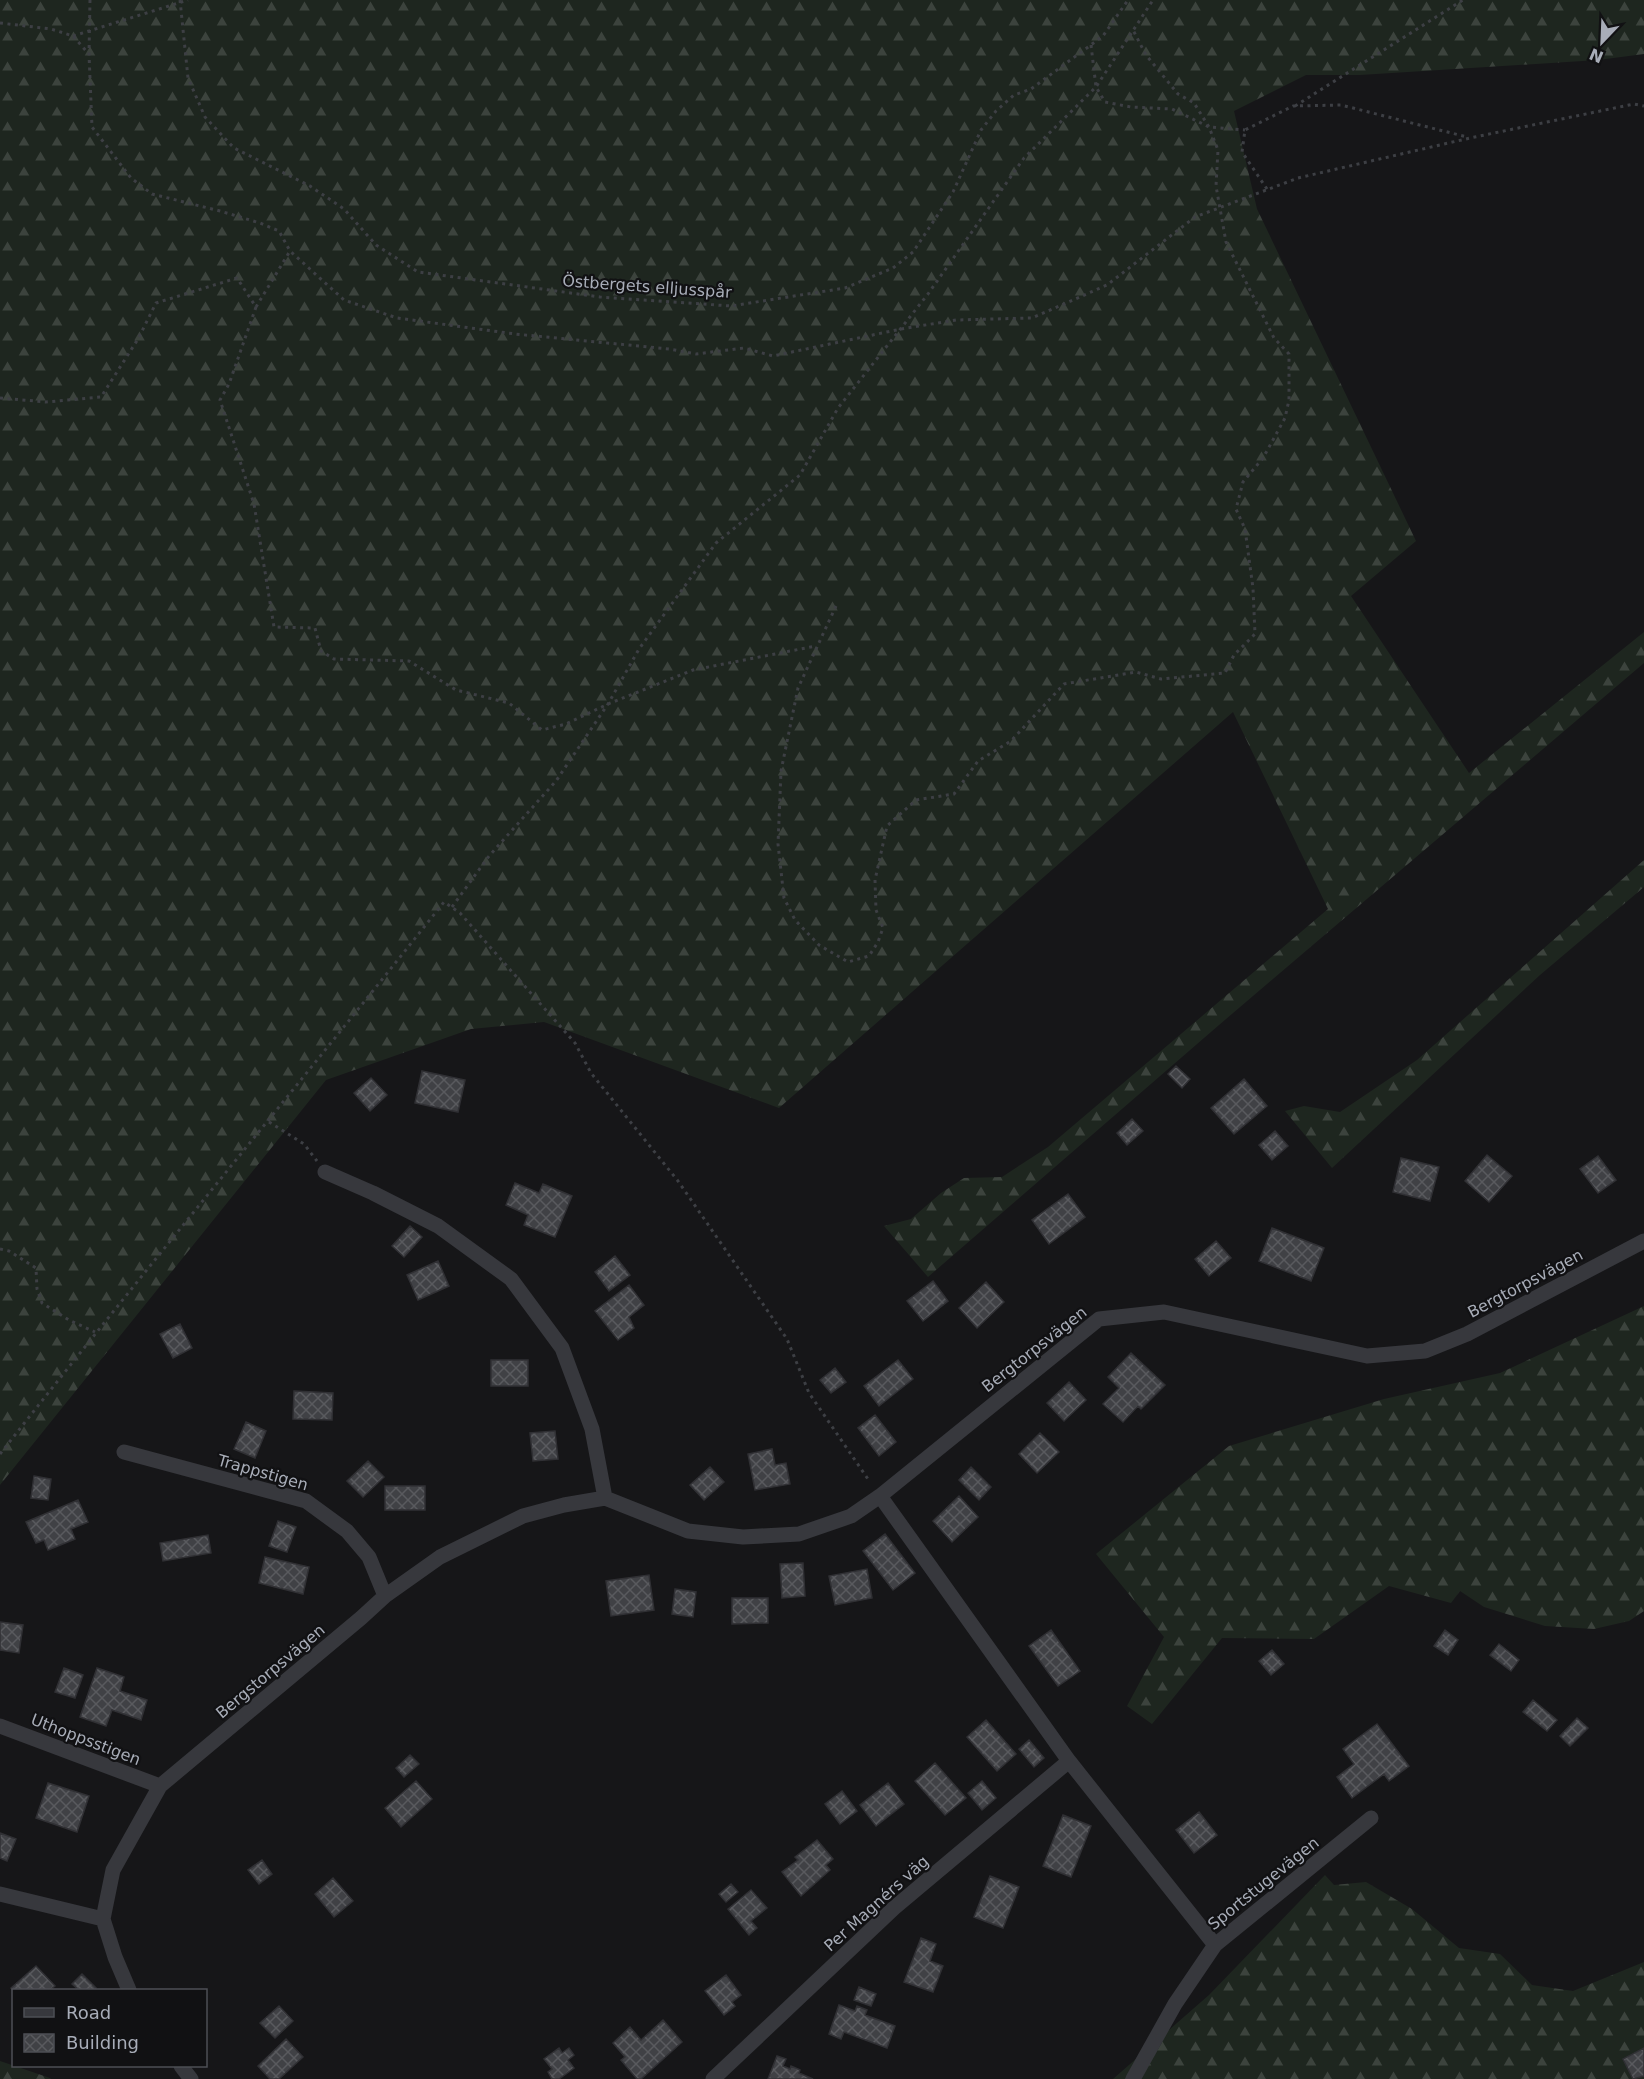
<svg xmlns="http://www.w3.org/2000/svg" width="1644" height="2079" viewBox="0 0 1644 2079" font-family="'DejaVu Sans',sans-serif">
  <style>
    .forest { fill: url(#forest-firs) }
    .building { fill: url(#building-cross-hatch); stroke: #303034; stroke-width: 1.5 }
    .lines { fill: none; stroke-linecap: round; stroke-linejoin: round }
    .path { stroke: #3d3f44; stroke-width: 3; stroke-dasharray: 3 4.5; stroke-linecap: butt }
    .minor { stroke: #37383d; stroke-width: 15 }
    .labels { text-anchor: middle; stroke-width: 4.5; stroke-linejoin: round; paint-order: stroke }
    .street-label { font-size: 16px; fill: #a8adb8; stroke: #111113 }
  </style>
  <defs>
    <pattern id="forest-firs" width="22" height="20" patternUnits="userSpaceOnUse" patternTransform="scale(1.5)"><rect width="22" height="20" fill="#1e261f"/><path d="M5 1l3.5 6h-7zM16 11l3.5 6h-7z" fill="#3c433d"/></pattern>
    <pattern id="building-cross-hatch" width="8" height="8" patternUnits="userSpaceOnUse" patternTransform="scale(1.5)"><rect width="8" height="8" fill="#404145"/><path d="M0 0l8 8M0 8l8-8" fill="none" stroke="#595a5e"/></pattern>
  </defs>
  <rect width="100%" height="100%" fill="#161618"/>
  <path class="forest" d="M0,0H1644V54L1598,60L1360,75H1306L1234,111L1257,209L1416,541L1351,596L1469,773L1644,632V663L1219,1025L928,1277L884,1226L911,1219L941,1193L964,1178L1002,1177L1048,1147L1328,909L1233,712L779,1108L544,1022L471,1029L326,1080L0,1485Z
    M1644,860V887L1540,975L1332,1168L1285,1111L1304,1106L1340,1112L1417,1060Z
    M1644,1306V1611L1629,1621L1594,1629L1545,1626L1484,1607L1460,1591L1451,1603L1389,1586L1314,1639L1222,1638L1152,1724L1127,1706L1164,1637L1096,1554L1229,1446L1384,1399L1500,1373Z
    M1325,1875L1334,1885L1366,1882L1412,1909L1459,1948L1500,1954L1532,1985L1573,1991L1644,1962V2079H1113L1209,1995Z
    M0,2061L50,2078L51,2079H0Z"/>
  <path class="building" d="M1176,1066L1190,1079L1182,1088L1168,1074Z
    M422,1071L465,1080L458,1112L415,1103Z
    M371,1078L387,1095L370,1111L354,1093Z
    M1244,1079L1267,1106L1234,1134L1211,1108Z
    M1132,1119L1143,1131L1127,1145L1117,1133Z
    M1275,1131L1288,1146L1272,1160L1259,1145Z
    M1487,1155L1512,1176L1489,1202L1465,1181Z
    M1598,1156L1616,1180L1598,1193L1580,1169Z
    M1401,1158L1439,1167L1430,1201L1393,1192Z
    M515,1183L539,1193L543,1184L572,1196L555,1237L524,1225L528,1215L506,1205Z
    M1068,1194L1085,1217L1049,1244L1032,1220Z
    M410,1226L422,1237L404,1257L392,1246Z
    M1272,1228L1324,1248L1311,1281L1259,1261Z
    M1216,1241L1231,1258L1209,1276L1195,1259Z
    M615,1256L630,1275L609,1291L595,1272Z
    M438,1261L449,1286L418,1300L407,1275Z
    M933,1281L948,1301L923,1321L907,1301Z
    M986,1282L1004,1302L977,1328L959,1308Z
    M629,1285L644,1305L629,1317L634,1328L618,1340L595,1311Z
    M180,1324L192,1348L173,1358L160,1334Z
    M1131,1353L1165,1385L1141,1409L1138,1406L1123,1422L1103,1404L1119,1388L1108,1377Z
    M491,1360H528V1386H491Z
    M898,1360L913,1379L879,1406L864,1386Z
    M835,1368L846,1382L831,1393L820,1380Z
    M1069,1382L1086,1400L1064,1421L1047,1403Z
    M294,1391L333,1393L332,1420L293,1419Z
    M875,1415L896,1442L879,1456L858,1428Z
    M246,1422L266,1431L255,1458L234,1449Z
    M555,1431L558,1459L533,1461L530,1433Z
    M1040,1433L1059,1452L1037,1473L1019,1454Z
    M772,1449L775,1465L786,1463L790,1484L755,1490L748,1454Z
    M368,1461L384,1477L363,1497L347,1481Z
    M710,1467L724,1482L704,1500L690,1485Z
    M971,1467L991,1487L979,1500L959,1480Z
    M34,1476L51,1479L48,1500L31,1498Z
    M385,1486H425V1510H385Z
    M959,1496L978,1517L952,1542L933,1521Z
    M78,1500L88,1522L71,1529L75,1539L48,1550L44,1540L36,1543L26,1522Z
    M278,1521L296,1527L287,1552L269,1546Z
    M885,1534L915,1573L893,1590L863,1551Z
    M208,1535L211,1553L163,1561L160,1543Z
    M265,1557L309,1567L303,1594L259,1583Z
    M803,1563L805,1596L782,1598L780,1564Z
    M867,1569L872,1598L835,1605L829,1576Z
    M649,1575L654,1610L611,1616L606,1581Z
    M675,1589L696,1592L693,1617L672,1614Z
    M732,1598H768V1623L732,1624Z
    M0,1622L23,1625L19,1653L0,1650Z
    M1051,1630L1080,1671L1058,1686L1029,1646Z
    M1445,1630L1458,1640L1448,1655L1434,1646Z
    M1499,1644L1519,1660L1511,1671L1490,1655Z
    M1272,1650L1284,1664L1271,1675L1259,1661Z
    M64,1668L83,1675L75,1698L55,1692Z
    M97,1668L124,1677L120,1691L147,1700L141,1720L112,1710L106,1726L80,1717Z
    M1533,1700L1557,1720L1547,1731L1523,1712Z
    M1577,1718L1588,1728L1570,1746L1560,1736Z
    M986,1720L1016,1754L997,1771L967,1737Z
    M1377,1724L1409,1766L1389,1781L1384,1774L1352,1798L1337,1777L1354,1764L1343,1749Z
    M1029,1740L1044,1758L1034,1767L1019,1749Z
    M410,1755L419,1764L404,1777L396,1768Z
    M935,1763L966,1798L945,1815L915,1781Z
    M416,1781L432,1799L401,1827L385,1808Z
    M982,1781L996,1798L982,1810L968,1793Z
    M48,1783L89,1796L77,1832L36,1818Z
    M888,1783L904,1804L876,1826L860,1805Z
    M842,1791L857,1811L840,1824L825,1804Z
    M1199,1812L1217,1835L1194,1853L1176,1830Z
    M1063,1815L1091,1826L1071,1877L1043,1866Z
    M0,1833L16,1839L7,1861L0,1858Z
    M817,1840L833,1859L826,1865L830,1870L801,1896L782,1872L798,1860L795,1857Z
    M262,1860L272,1874L259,1884L248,1870Z
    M990,1876L1019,1887L1003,1928L974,1917Z
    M333,1878L353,1901L334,1917L315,1894Z
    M731,1884L738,1892L726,1902L719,1894Z
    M751,1890L767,1908L751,1921L757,1928L749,1935L728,1909Z
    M921,1938L936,1944L930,1961L943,1966L933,1992L904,1982Z
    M36,1966L55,1986L50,1990L14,1992L11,1988Z
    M82,1974L96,1988L93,1990H79L72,1984Z
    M726,1975L741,1995L732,2002L735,2006L724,2015L705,1991Z
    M859,1987L876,1994L871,2006L854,2000Z
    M839,2005L855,2011L857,2006L867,2010L865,2015L895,2026L887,2048L844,2032L841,2039L829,2034Z
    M279,2006L293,2021L275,2038L260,2023Z
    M663,2020L682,2042L641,2079H637L621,2060L625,2057L613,2043L630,2027L641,2040Z
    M286,2039L303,2057L279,2079H270L258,2066Z
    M559,2048L562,2053L569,2048L574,2055L568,2060L574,2068L559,2079H552L548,2072L552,2069L544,2059Z
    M1644,2048V2076L1633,2079L1623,2059Z
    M777,2056L786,2059L783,2066L790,2069L791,2066L800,2070L799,2073L813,2079H768Z"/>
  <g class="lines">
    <path class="path" d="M90,0L89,54L92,127L131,178L152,194L220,211L260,223L279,231L290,251L344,300L397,318L515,334L669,349L696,354L744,348L773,356L901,329L956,320L1032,318L1107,285L1195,217L1298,178L1470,138L1634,104L1644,106
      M180,0L188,78L205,117L234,148L310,186L344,209L376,245L418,272L600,297L731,306L845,288L893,268L913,252L953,192L981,130L996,111L1014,95L1031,89L1103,36L1128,0
      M0,23L51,29L73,36L88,53
      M73,36L188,0
      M1091,45L1096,87L1105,102L1131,107L1172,109L1209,127L1245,130
      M1295,106L1463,0
      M1267,189L1242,152L1245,130L1293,106L1341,105L1467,137
      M256,307L290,251
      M0,398L46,402L101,397L138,339L156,303L237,278L256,307L229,384L220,400L254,504L274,627L315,628L321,651L334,659L409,661L456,690L509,703L542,730L566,724L608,704L693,670L816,646
      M836,606L798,688L781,771L778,844L784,898L795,920L819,945L848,962L869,956L878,942L883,928L876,910L875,880L887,826L916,800L954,794L978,761L1011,741L1064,684L1136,672L1161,679L1225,673L1234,655L1255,634L1253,588L1245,529L1236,509L1243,482L1263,458L1285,418L1289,400V354L1274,338L1226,242L1216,186L1218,150L1209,127L1194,103L1178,94L1146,55L1133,30
      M452,907L489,856L556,781L608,704L639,649L716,543L800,475L838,408L928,294L1024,158L1096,87L1153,0
      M269,1122L304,1144L317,1161
      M0,1249L9,1251L36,1268L37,1289L42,1303L69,1320L95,1332
      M0,1454C146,1268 297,1087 444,902L460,913L575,1043L591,1073L678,1181L787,1339L809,1393L870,1482"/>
    <path class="minor" d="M325,1172L373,1193L438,1226L511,1279L562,1348L592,1429L605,1498
      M124,1452L306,1501L347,1531L369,1557L385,1596
      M880,1496L1069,1761L1215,1945
      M605,1498L688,1531L743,1537L799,1534L851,1516L880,1496L1099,1319L1164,1312L1367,1356L1425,1351L1467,1334L1644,1241
      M0,1726L160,1786
      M0,1894L103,1919
      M129,1990L115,1957L103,1919L113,1870L160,1786L361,1618L385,1596L440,1557L523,1516L564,1505L605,1498
      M181,2066L191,2079
      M713,2079L894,1908L1069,1761
      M1133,2079L1175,2004L1215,1945L1371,1818"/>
  </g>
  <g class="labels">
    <g class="street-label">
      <text transform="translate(647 286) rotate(4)" y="6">Östbergets elljusspår</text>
      <text transform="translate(1525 1283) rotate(-28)" y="6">Bergtorpsvägen</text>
      <text transform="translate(1034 1349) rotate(-38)" y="6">Bergtorpsvägen</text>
      <text transform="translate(263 1472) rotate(16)" y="6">Trappstigen</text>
      <text transform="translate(270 1671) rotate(-40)" y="6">Bergstorpsvägen</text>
      <text transform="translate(86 1739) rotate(21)" y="6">Uthoppsstigen</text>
      <text transform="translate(1263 1883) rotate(-39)" y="6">Sportstugevägen</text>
      <text transform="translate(876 1903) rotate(-42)" y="6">Per Magnérs väg</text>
    </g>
  </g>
  <rect x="12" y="1989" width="195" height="78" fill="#111113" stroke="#4d4f55" stroke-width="1.5"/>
  <rect x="24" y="2008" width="30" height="9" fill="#37383d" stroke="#4d4f55" stroke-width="1.5"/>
  <text x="66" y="2019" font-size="18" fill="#a8adb8">Road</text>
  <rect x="24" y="2034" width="30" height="18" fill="url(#building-cross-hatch)" stroke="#4d4f55" stroke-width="1.5"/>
  <text x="66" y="2049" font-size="18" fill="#a8adb8">Building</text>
  <g transform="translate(1602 42) rotate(203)" stroke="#111113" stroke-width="4.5" paint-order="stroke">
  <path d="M0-4.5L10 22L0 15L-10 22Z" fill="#a8adb8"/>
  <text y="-9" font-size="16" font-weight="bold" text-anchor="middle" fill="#a8adb8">N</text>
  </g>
</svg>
